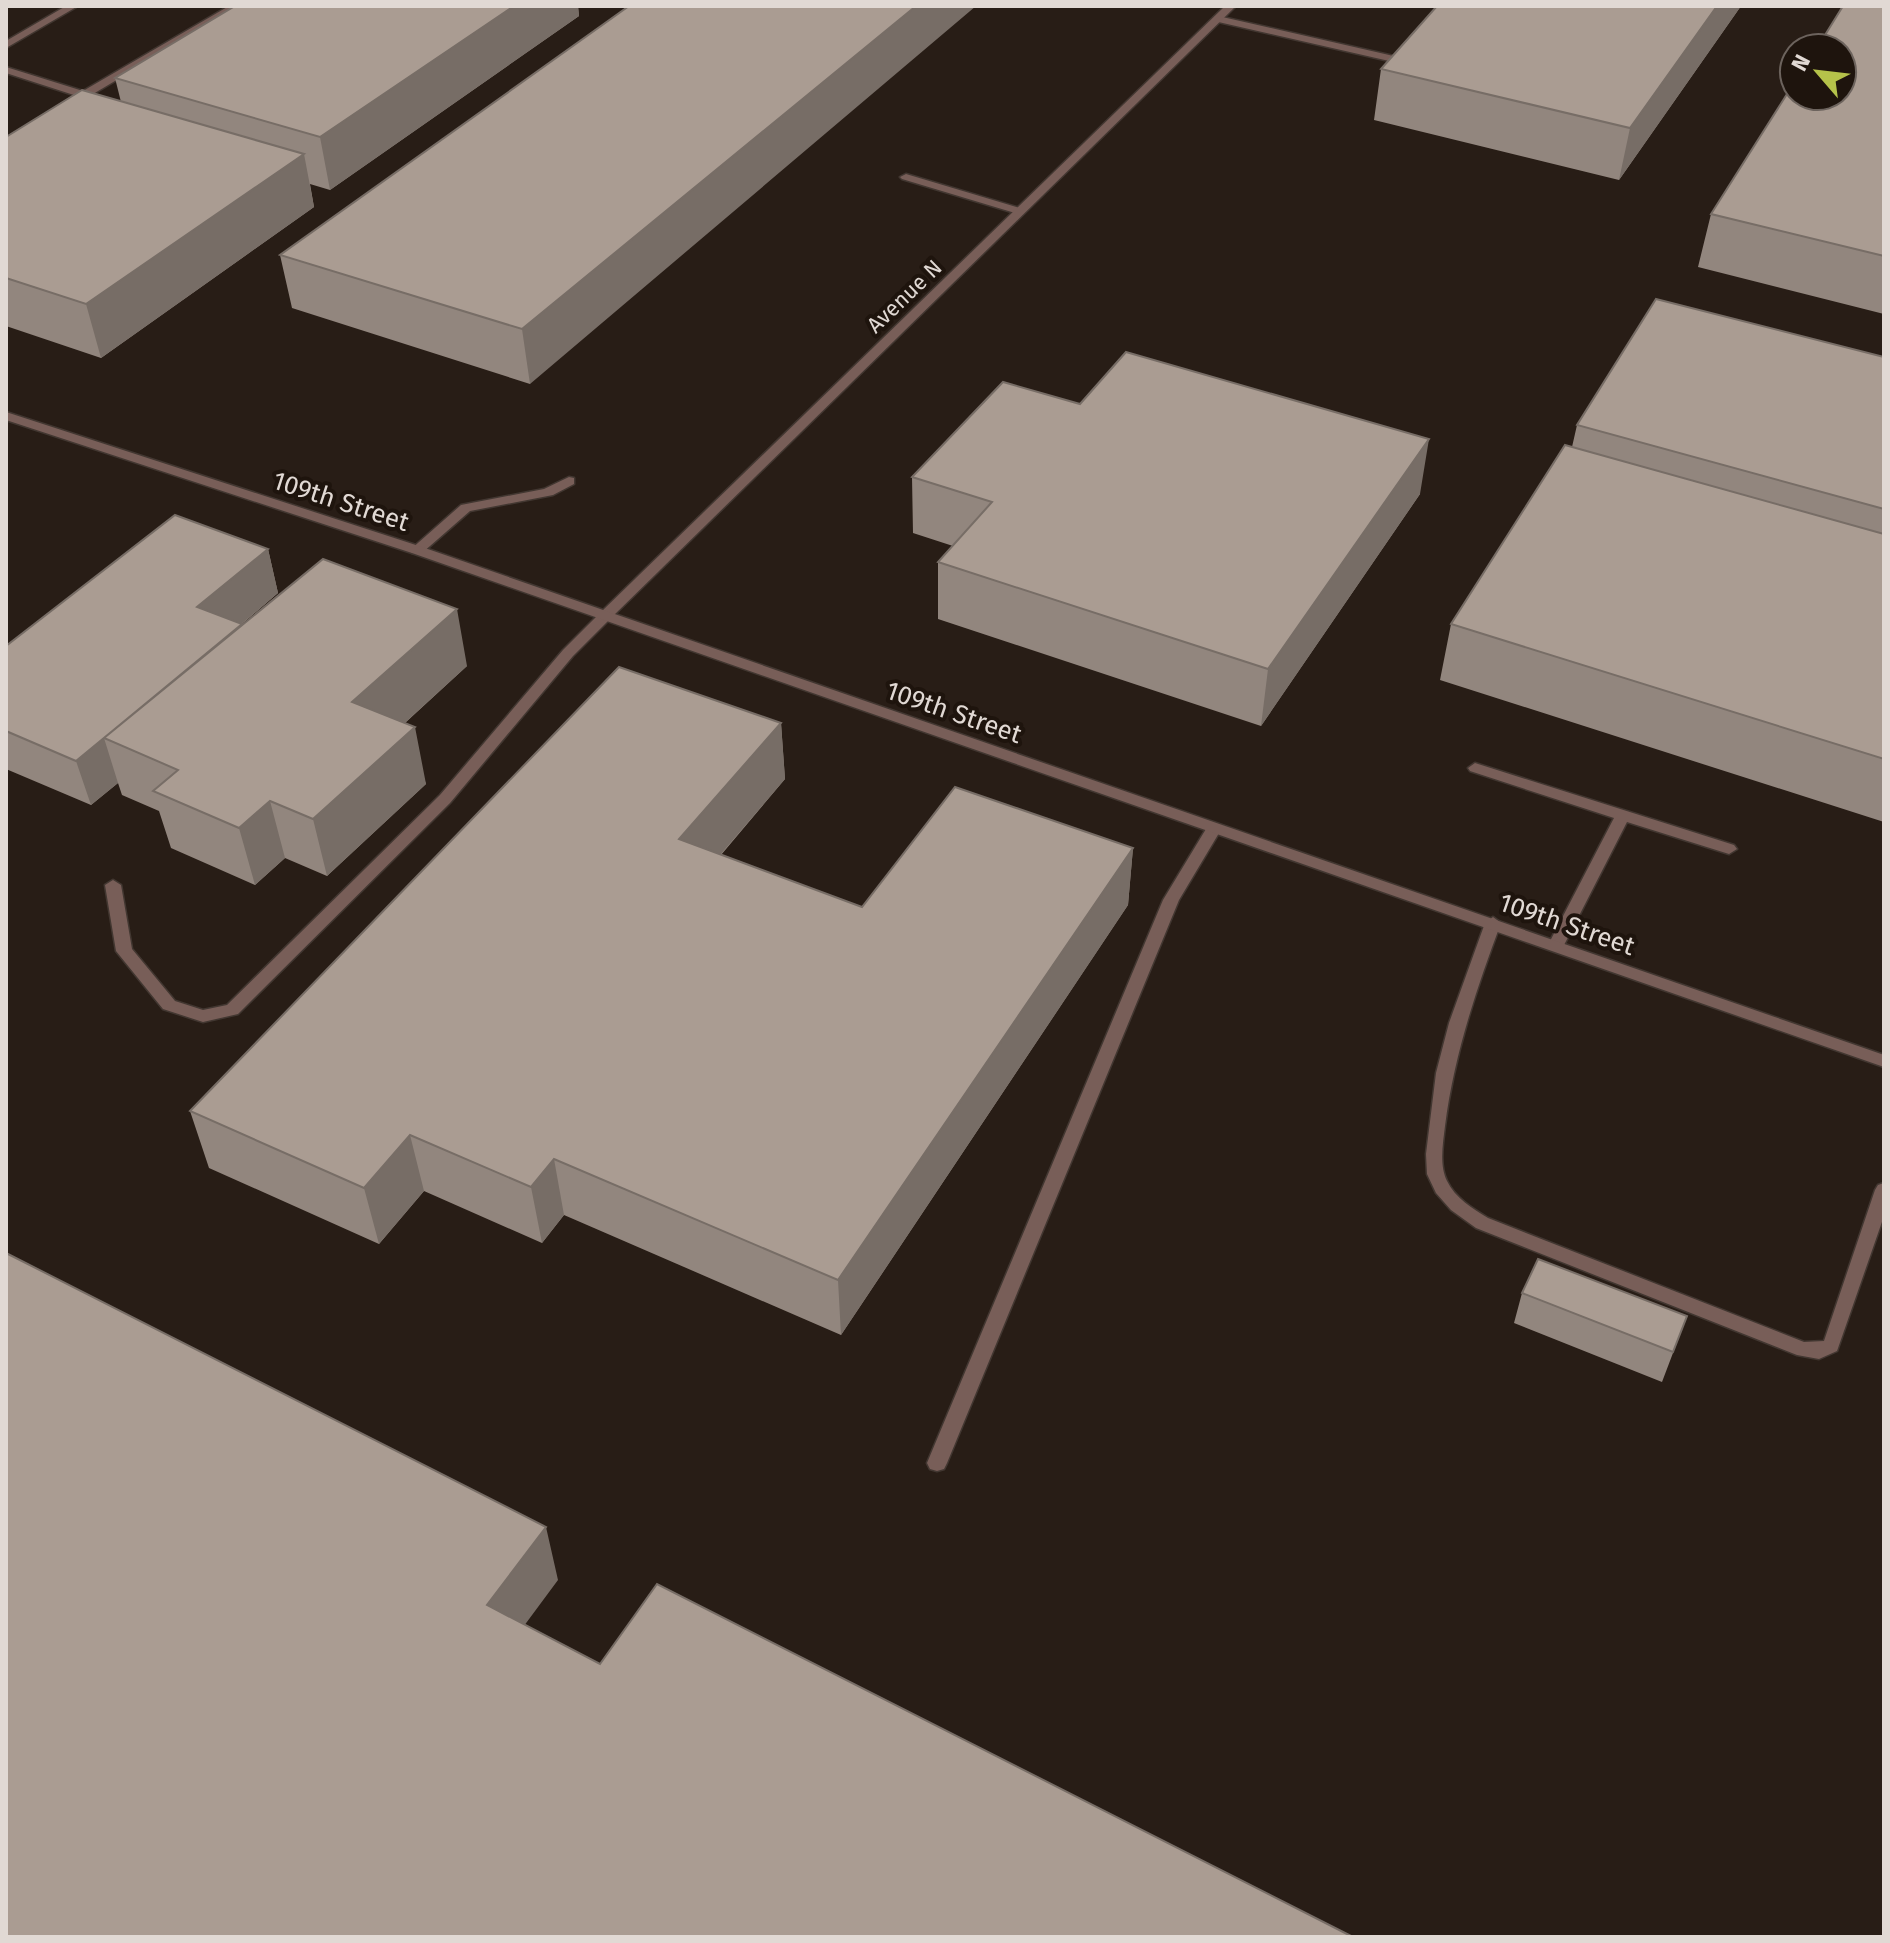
<svg xmlns="http://www.w3.org/2000/svg" width="1890" height="1943" viewBox="0 0 1890 1943" font-family="'Fira Sans',sans-serif">
  <style>
    .lines { fill: none; stroke-linecap: round; stroke-linejoin: round }
    .service-casing { stroke: #423731; stroke-width: 3 }
    .minor-casing { stroke: #423731; stroke-width: 3 }
    .tertiary-casing { stroke: #423731; stroke-width: 3 }
    .service { fill: #785e58; fill-rule: evenodd }
    .minor { fill: #785e58; fill-rule: evenodd }
    .tertiary { fill: #785e58; fill-rule: evenodd }
    .wall { fill: #92867e }
    .shaded-wall { fill: #776d66 }
    .building { fill: #aa9c92; stroke: #776d66; stroke-width: 2 }
    .labels { text-anchor: middle; stroke-width: 8; stroke-linejoin: round; paint-order: stroke }
    .far-street-label { font-size: 22px; fill: #e1d9d4; stroke: #1e140d }
    .street-label { font-size: 26px; fill: #e1d9d4; stroke: #1e140d }
  </style>
  <rect width="100%" height="100%" fill="#281d16"/>
  <g class="lines">
    <g class="service-casing">
      <path id="service" d="M229,6H241L88,97H80L6,73V67L83,91Z
        M1218,16L1411,60L1416,63L1411,66L1214,21V17Z
        M906,174L1023,209L1025,211L1015,213L902,179L900,177Z
        M569,477L574,478V484L553,495L470,511L422,553H412L410,550L461,505L544,489Z
        M606,611L611,612L613,615L611,618L573,656L450,803L238,1014L203,1022L163,1009L116,951L105,885L113,880L121,885L132,949L175,1001L203,1010L227,1005L440,795L563,650L601,612Z
        M1475,763L1734,845L1737,849L1729,854L1627,822L1562,949H1550L1548,945L1614,818L1470,771L1468,768Z
        M1214,823L1222,828L1179,900L947,1463L944,1469L937,1471L930,1469L927,1463L1163,900L1209,824Z
        M1493,917L1501,923C1476,990 1454,1055 1445,1126C1443,1143 1439,1165 1447,1181C1455,1198 1473,1209 1488,1218L1804,1342L1824,1341L1875,1190L1878,1185L1884,1183V1216L1837,1351L1819,1359L1797,1355L1476,1228L1451,1210L1436,1193L1427,1174L1426,1154L1436,1073L1449,1023L1485,923Z"/>
    </g>
    <g class="minor-casing">
      <path id="minor" d="M1225,6H1236L611,618H601L599,615L601,612Z"/>
    </g>
    <g class="tertiary-casing">
      <path id="tertiary" d="M66,6H78L6,48V41Z
        M6,412L422,547L1884,1055V1067L412,553L6,420Z"/>
    </g>
    <use href="#service" class="service"/>
    <use href="#minor" class="minor"/>
    <use href="#tertiary" class="tertiary"/>
  </g>
  <path class="wall" d="M235,6H578L579,16L330,190L310,184L314,207L101,358L6,326V137L121,102L115,78Z
    M629,6L530,384L292,308L280,255Z
    M1437,6H1741L1619,180L1374,120L1381,69Z
    M1884,6V314L1698,267L1711,214Z
    M1884,357V822L1440,680L1451,624L1572,447L1577,425Z
    M1080,404L1420,494L1261,726L938,619V562L953,546L913,533L912,477Z
    M268,549L278,593L242,624V625L467,666L405,723L426,784L327,876L285,858L255,885L171,848L159,811L122,795L118,783L91,805L6,769V646Z
    M781,723L785,779L721,855L862,907L1133,848L1128,905L841,1335L564,1215L542,1243L424,1191L379,1244L209,1168L190,1111Z
    M1522,1293L1687,1316L1662,1382L1514,1323Z"/>
  <path class="shaded-wall" d="M514,6H578L579,16L330,190L320,137Z
    M916,6H976L530,384L522,329Z
    M1717,6H1741L1619,180L1630,128Z
    M304,154L314,207L101,358L86,304Z
    M1429,439L1420,494L1261,726L1268,669Z
    M268,549L278,593L209,651L197,607Z
    M457,609L467,666L365,759L352,702Z
    M781,723L785,779L685,896L679,839Z
    M415,727L426,784L327,876L313,819Z
    M104,738L118,783L91,805L76,761Z
    M270,801L285,858L255,885L239,828Z
    M1133,848L1128,905L841,1335L838,1280Z
    M410,1135L424,1191L379,1244L364,1188Z
    M554,1159L564,1215L542,1243L531,1187Z
    M546,1527L558,1580L501,1657L487,1605Z"/>
  <path class="building" d="M235,6H514L320,137L115,78Z
    M629,6H916L522,329L280,255Z
    M1437,6H1717L1630,128L1381,69Z
    M1843,6H1884V256L1711,214L1794,83V96H1842V48H1817Z
    M82,90L304,154L86,304L6,278V137Z
    M1656,299L1884,357V509L1577,425Z
    M1126,352L1429,439L1268,669L938,562L992,502L912,477L1003,382L1080,404Z
    M1565,445L1884,534V759L1451,624Z
    M175,515L268,549L197,607L242,624L76,761L6,731V646Z
    M323,559L457,609L352,702L415,727L313,819L270,801L239,828L153,791L178,770L104,738Z
    M619,667L781,723L679,839L862,907L955,787L1133,848L838,1280L554,1159L531,1187L410,1135L364,1188L190,1111Z
    M6,1253L546,1527L487,1605L600,1664L657,1584L1353,1937H6Z
    M1538,1259L1687,1316L1673,1352L1522,1293Z"/>
  <g class="labels">
    <g class="far-street-label">
      <text transform="translate(904 296) rotate(-44)" y="8">Avenue N</text>
    </g>
    <g class="street-label">
      <text transform="translate(341 501) rotate(18)" y="9">109th Street</text>
      <text transform="translate(954 712) rotate(19)" y="9">109th Street</text>
      <text transform="translate(1567 924) rotate(19)" y="9">109th Street</text>
    </g>
  </g>
  <rect width="1890" height="1943" fill="none" stroke="#e1d9d4" stroke-width="16"/>
  <g transform="translate(1818 72) rotate(298)"><circle r="38" fill="#1e140d" stroke="#6c635d" stroke-width="2"/>
  <path d="M0-6L14 30L0 20L-14 30Z" fill="#b5c24a"/>
  <text y="-12" font-size="22" font-weight="bold" text-anchor="middle" fill="#e1d9d4">N</text>
  </g>
</svg>
